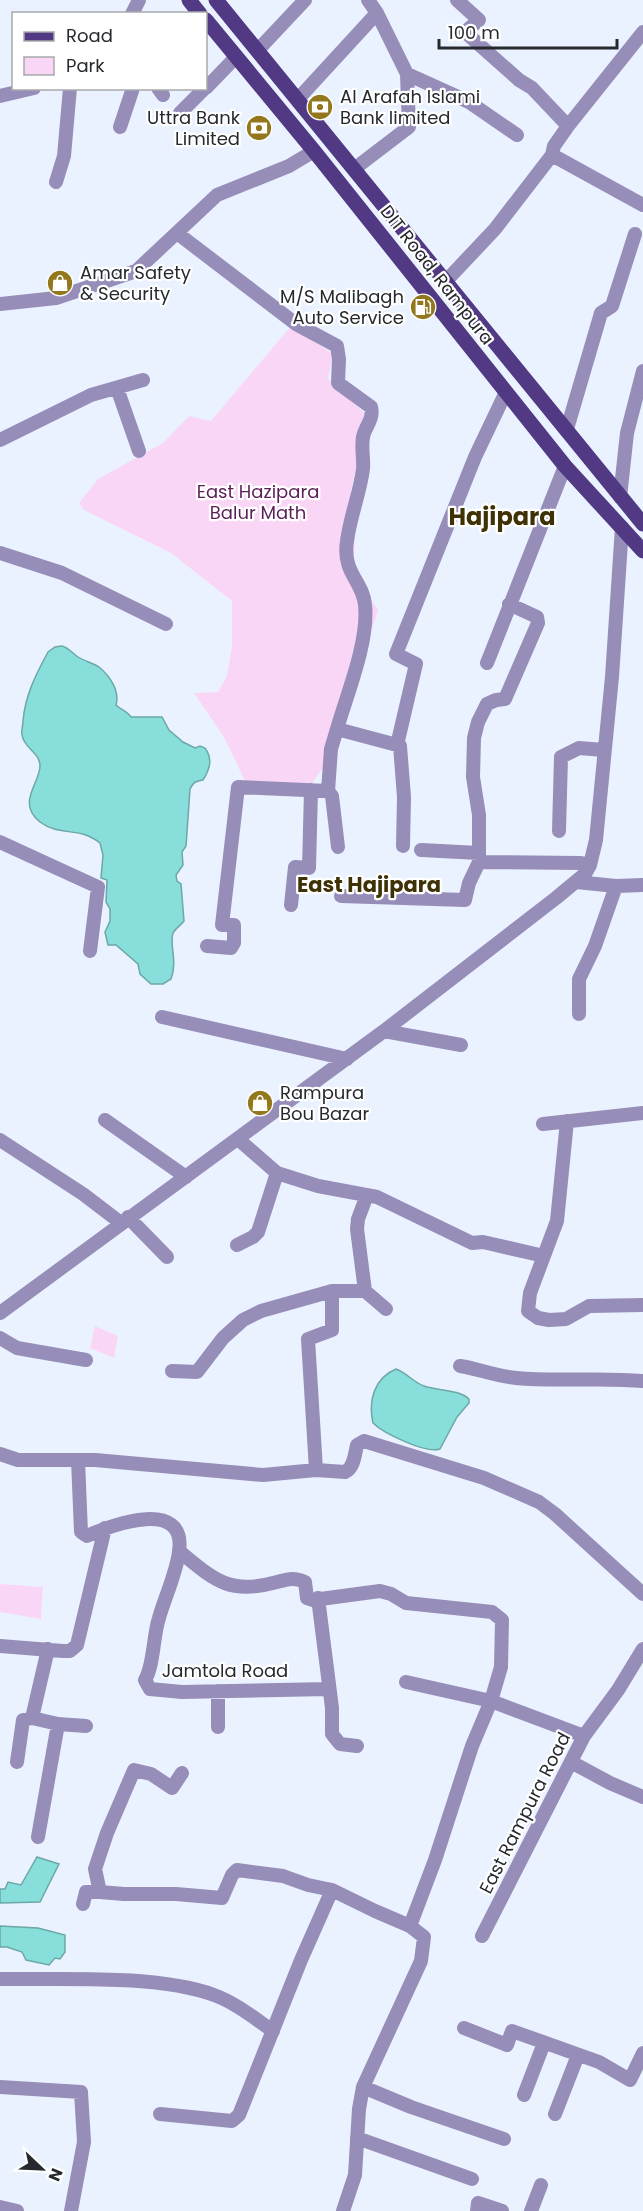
<svg xmlns="http://www.w3.org/2000/svg" width="643" height="2211" viewBox="0 0 643 2211" font-family="Poppins,sans-serif">
  <style>
    .green { fill: #fad6f6 }
    .water { fill: #88dedb; stroke: #6ba8a7; stroke-width: 1.5 }
    .lines { fill: none; stroke-linecap: round; stroke-linejoin: round }
    .minor { stroke: #978db9; stroke-width: 14 }
    .major { stroke: #513984; stroke-width: 15 }
    .labels { text-anchor: middle; stroke-width: 4.5; stroke-linejoin: round; paint-order: stroke }
    .poi-label { font-size: 18px; fill: #26292e; stroke: #fefffe; text-anchor: start }
    .street-label { font-size: 18px; fill: #26292e; stroke: #fefffe }
    .park-label { font-size: 18px; fill: #591f56; stroke: #fefffe }
    .quarter-label { font-size: 21px; font-weight: bold; fill: #3e3106; stroke: #fefffe }
    .district-label { font-size: 24px; font-weight: bold; fill: #3e3106; stroke: #fefffe }
  </style>
  <rect width="100%" height="100%" fill="#eaf2ff"/>
  <path class="green" d="M291,326L333,354L328,379L370,418L351,489L356,515L353,573L378,610L332,754L307,791L246,783L224,737L194,693L218,692L227,676L232,646V601L171,553L84,510L79,503L98,479L163,443L189,416L211,421Z
    M95,1326L118,1336L114,1358L90,1348Z
    M0,1584L40,1587L43,1585L41,1619L0,1612Z"/>
  <path class="water" d="M62,646C69,648 72,653 78,657C84,661 93,663 99,667C110,676 120,691 116,705C121,710 127,711 131,717H162L169,730L183,742L195,748L200,746L205,748C213,759 210,769 203,780C196,781 193,782 190,789L186,846L182,852L183,865L176,875L177,881L181,884L184,921C181,925 175,929 173,933C169,944 178,961 171,979L163,984H151L140,974L138,964L116,945H108L105,932L110,921V909L106,902L107,880L101,878L103,855L100,843C79,826 60,837 40,822C16,803 40,783 40,766C40,752 24,749 22,735C21,731 23,725 23,721C25,696 36,674 48,652L55,647Z
    M396,1369C407,1373 413,1382 424,1386C438,1391 458,1389 469,1399V1403L457,1417L440,1449C426,1454 383,1433 373,1423C368,1401 374,1378 396,1369Z
    M37,1857L59,1864L40,1902L0,1903V1889H5L8,1882L21,1885Z
    M0,1926L38,1928L65,1935V1952L60,1959L55,1958L49,1965L26,1960L22,1952L7,1947H0Z"/>
  <g class="lines">
    <path class="minor" d="M457,0L479,20L465,32L519,80L532,88L568,126
      M132,14L139,0
      M258,50L305,0
      M407,74L469,102L517,135
      M158,88L163,95
      M206,88L236,57
      M0,96L34,88
      M298,99L377,13
      M180,113L205,88
      M120,127L133,88
      M552,155L643,205
      M354,169L409,127L407,74L377,13L368,0
      M56,182L64,156L70,88
      M177,233L296,324L337,346L339,359L338,383L371,407C374,420 365,426 363,437C361,448 364,459 363,469C360,493 350,517 347,541C342,573 363,581 365,605C369,641 347,694 337,729
      M446,281L495,229L552,155L554,146L568,126L643,32
      M0,304L56,298L136,271L217,195L289,166L314,151
      M117,388L139,451
      M567,429L601,313L612,306L635,234
      M0,440L91,395L143,380
      M620,497L627,433L643,371
      M0,553L62,573L166,624
      M487,663L565,466
      M328,791L332,796L338,847
      M559,831L561,757L579,748L604,750
      M0,842L98,887L90,951
      M403,846L404,797L400,746L397,745L416,664L396,654L475,457L505,394
      M421,850L479,853
      M479,862L581,863L590,865
      M576,882L616,886L643,885
      M341,896L465,900L469,883L479,862V815L473,777L474,738L478,722L487,704L496,700L505,699L538,623L537,617L509,604
      M291,905L295,867L309,868L311,790
      M207,946L231,948L234,943V925H222L238,787L328,791L331,749L337,729L397,745
      M579,1014V979L595,946L616,886
      M162,1017L347,1059
      M384,1031L461,1045
      M105,1120L186,1177
      M567,1121L557,1221L530,1293L528,1311L538,1318L549,1320L566,1319L589,1306L643,1305
      M543,1124L643,1113
      M238,1139L277,1173L318,1186L377,1197L472,1243L483,1242L544,1256
      M0,1140L83,1194L121,1223
      M367,1195L358,1219L357,1229L365,1291L386,1309
      M128,1217L167,1257
      M237,1245L253,1237L258,1232L277,1173
      M0,1313L384,1031L556,898L585,874L590,865L596,840L612,677L622,527
      M0,1338L17,1348L86,1360
      M460,1366C479,1369 496,1376 516,1378C558,1382 601,1377 643,1381
      M172,1371L197,1372L223,1338L243,1320L261,1311L332,1291H365
      M0,1454L18,1460H95L263,1475L316,1470L345,1472C354,1468 355,1454 357,1445L364,1441L484,1478L539,1502L555,1514L643,1594
      M78,1460L81,1532L87,1536C113,1524 187,1498 179,1552C176,1574 165,1597 159,1618C153,1636 154,1665 145,1680L150,1689L182,1692L329,1689
      M316,1470L308,1339L332,1330V1291
      M179,1551C212,1578 228,1595 273,1583C286,1580 292,1576 305,1582L307,1598L313,1600L380,1591L391,1594L406,1603L492,1612L502,1620L501,1667L491,1701L472,1746L435,1860L410,1926
      M318,1598L332,1708V1734L340,1744L357,1746
      M0,1646L63,1651H70L77,1645L105,1528
      M406,1682L491,1701L584,1736
      M218,1691V1727
      M58,1724L86,1726
      M17,1762L23,1720L32,1718
      M571,1762L610,1783L643,1797
      M182,1773L172,1788L151,1774L134,1770L107,1833L95,1869L100,1892L124,1894H176L222,1898L232,1875L237,1870L283,1876L308,1885L332,1890L375,1911L410,1926L424,1937L421,1961L363,2087L359,2109L355,2175L343,2211
      M38,1837L58,1724L32,1718L48,1649
      M83,1904L86,1892H100
      M482,1936L584,1736L618,1690L643,1649
      M0,1979C63,1980 155,1974 214,1995C236,2003 254,2018 273,2031
      M464,2028L507,2045L512,2031L599,2062L630,2080L643,2053
      M0,2087L81,2092L84,2142L71,2211
      M363,2087L411,2107L504,2139
      M524,2095L544,2043
      M160,2114L232,2121L239,2115L301,1960L332,1890
      M555,2114L578,2055
      M357,2138L472,2179
      M0,2207L17,2211
      M477,2211L478,2203L502,2211
      M531,2211L541,2185"/>
    <path class="major" d="M189,0L200,14
      M216,0L643,524
      M206,20L314,151L565,466L643,551"/>
  </g>
  <defs>
    <g id="bank-disc" transform="scale(1.35)"><circle r="9.5" fill="#92771d" stroke="#fefffe"/><path d="M-6-4H6V4H-6ZM0-2.3a2.3 2.3 0 1 0 0 4.6a2.3 2.3 0 1 0 0-4.6Z" fill="#fff"/></g>
    <g id="shop-disc" transform="scale(1.35)"><circle r="9.5" fill="#92771d" stroke="#fefffe"/><path d="M-5-2.5h2.3a2.7 3.5 0 0 1 5.4 0H5L5.5 6h-11ZM-1.5-2.5h3a1.5 2.3 0 0 0-3 0Z" fill="#fff"/></g>
    <g id="fuel-disc" transform="scale(1.35)"><circle r="9.5" fill="#92771d" stroke="#fefffe"/><path d="M-5.5-6h7V0h2V4h1.3V-2.5L3-4.5l.8-.8L6-3V5H2.5V1h-1V6h-7ZM-4.2-4.7v3.2H.2V-4.7Z" fill="#fff"/></g>
  </defs>
  <g fill-rule="evenodd">
    <use href="#bank-disc" x="320" y="107"/>
    <use href="#bank-disc" x="259" y="128"/>
    <use href="#shop-disc" x="60" y="283"/>
    <use href="#fuel-disc" x="423" y="307"/>
    <use href="#shop-disc" x="260" y="1103"/>
  </g>
  <g class="labels">
    <g class="poi-label">
      <text x="340" y="103">Al Arafah Islami<tspan x="340" dy="21">Bank limited</tspan></text>
      <text x="240" y="124" text-anchor="end">Uttra Bank<tspan x="240" dy="21">Limited</tspan></text>
      <text x="80" y="279">Amar Safety<tspan x="80" dy="21">&amp; Security</tspan></text>
      <text x="404" y="303" text-anchor="end">M/S Malibagh<tspan x="404" dy="21">Auto Service</tspan></text>
      <text x="280" y="1099">Rampura<tspan x="280" dy="21">Bou Bazar</tspan></text>
    </g>
    <g class="street-label">
      <text transform="translate(437 275) rotate(52)" y="6">DIT Road, Rampura</text>
      <text x="225" y="1677">Jamtola Road</text>
      <text transform="translate(525 1813) rotate(-63)" y="6">East Rampura Road</text>
    </g>
    <g class="park-label">
      <text x="258" y="498">East Hazipara<tspan x="258" dy="21">Balur Math</tspan></text>
    </g>
    <g class="quarter-label">
      <text x="369" y="892">East Hajipara</text>
    </g>
    <g class="district-label">
      <text x="502" y="525">Hajipara</text>
    </g>
  </g>
  <rect x="12" y="12" width="195" height="78" fill="#fefffe" stroke="#a8a9ab" stroke-width="1.5"/>
  <rect x="24" y="32" width="30" height="9" fill="#513984" stroke="#a8a9ab" stroke-width="1.5"/>
  <text x="66" y="42" font-size="18" fill="#26292e">Road</text>
  <rect x="24" y="57" width="30" height="18" fill="#fad6f6" stroke="#a8a9ab" stroke-width="1.5"/>
  <text x="66" y="72" font-size="18" fill="#26292e">Park</text>
  <g transform="translate(42 2169) rotate(113)" stroke="#fefffe" stroke-width="4.5" paint-order="stroke">
  <path d="M0-4.5L10 22L0 15L-10 22Z" fill="#26292e"/>
  <text y="-9" font-size="16" font-weight="bold" text-anchor="middle" fill="#26292e">N</text>
  </g>
  <path d="M439 39v9h178v-9" fill="none" stroke="#26292e" stroke-width="3"/>
  <text x="448" y="39" font-size="18" fill="#26292e" stroke="#fefffe" stroke-width="4.5" paint-order="stroke">100 m</text>
</svg>
